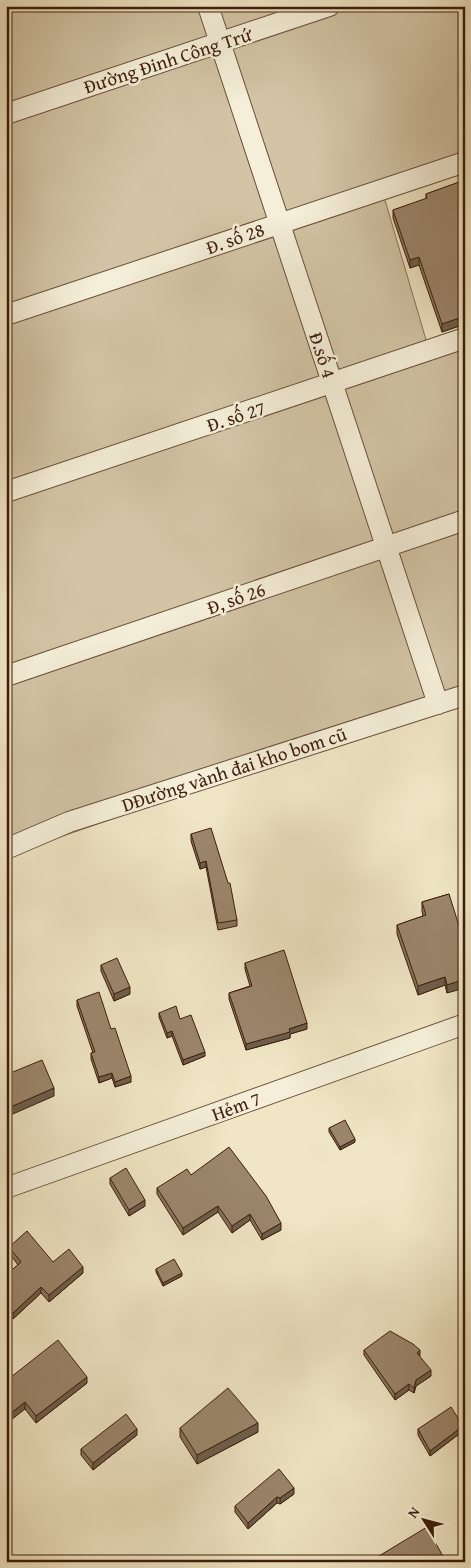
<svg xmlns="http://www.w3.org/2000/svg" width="471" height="1568" viewBox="0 0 471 1568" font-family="'Gentium Book Plus',serif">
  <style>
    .green { fill: #d2c4a5; stroke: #887058 }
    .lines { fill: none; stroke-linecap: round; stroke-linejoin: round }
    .minor-casing { stroke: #6a4f3a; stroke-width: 22 }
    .minor { stroke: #f5efd9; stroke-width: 20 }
    .wall { fill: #85735d; stroke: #3e1d0b }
    .shaded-wall { fill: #6c5e4c; stroke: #3e1d0b }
    .building { fill: #9b866c; stroke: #3e1d0b }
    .labels { text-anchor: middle; stroke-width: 5; stroke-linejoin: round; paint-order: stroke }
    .street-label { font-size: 19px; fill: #3e1d0b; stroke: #f5efd9 }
  </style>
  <rect width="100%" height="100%" fill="#f0e6c5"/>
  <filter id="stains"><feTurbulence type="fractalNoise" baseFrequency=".004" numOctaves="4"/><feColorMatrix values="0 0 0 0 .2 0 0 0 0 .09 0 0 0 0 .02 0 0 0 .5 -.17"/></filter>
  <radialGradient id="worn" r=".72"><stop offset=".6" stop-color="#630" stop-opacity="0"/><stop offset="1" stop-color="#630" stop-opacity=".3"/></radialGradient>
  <path class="green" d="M6,6H465V162L382,190L429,350L465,338V695L6,856Z"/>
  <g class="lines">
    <g class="minor-casing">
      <path id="minor" d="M208,6L438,704
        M6,114L329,6
        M6,315L465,162
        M6,492L465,338
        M6,676L465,520
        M6,849L69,822L465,695
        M6,1188L465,1024"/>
    </g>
    <use href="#minor" class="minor"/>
  </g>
  <path class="wall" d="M465,180V324L442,332L419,265L410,268L393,218V210L426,199V194Z
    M191,834L237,920V926L218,930L206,867L200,869L191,841Z
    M449,894L447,993L445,985L418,995L397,934V925L423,916L422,911V902Z
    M245,963L307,1029L290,1034V1038L246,1050L229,999V993L250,986L245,969Z
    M101,965L130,994L114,1001L101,971Z
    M77,1000L111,1029L131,1082L115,1087L112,1078L99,1083L91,1059V1053H93L77,1006Z
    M159,1013L180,1019L205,1056L183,1065L172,1036L167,1038L159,1017Z
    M329,1128L355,1142L340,1150L329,1132Z
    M191,1175L281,1230L262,1240L250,1220L232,1233L218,1212L183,1235L157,1194V1188Z
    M110,1178L145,1206L129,1216L110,1184Z
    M9,1247L53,1262L83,1273L49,1302L41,1293L13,1319L6,1312V1275L18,1265L9,1253Z
    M156,1269L182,1276L163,1286L156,1272Z
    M364,1350L420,1356H419L431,1376L416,1386L414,1393L409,1390L395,1400L364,1355Z
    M6,1381L87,1383L36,1423L25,1409Z
    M180,1428L258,1432L197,1464L180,1437Z
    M418,1429L463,1431L430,1456L418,1435Z
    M137,1435L93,1470L81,1455V1449Z
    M294,1494L280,1504L277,1503L248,1529L235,1512V1506Z"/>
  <path class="shaded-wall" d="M419,257V265L410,268V260Z
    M465,316V324L442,332V324Z
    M206,861V867L200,869V863Z
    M445,977V985L418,995V986Z
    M465,979V988L447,993V985Z
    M130,987V994L114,1001V994Z
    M307,1023V1029L290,1034V1038L246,1050V1044Z
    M172,1031V1036L167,1038V1033Z
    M205,1052V1056L183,1065V1060Z
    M112,1073V1078L99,1083V1077Z
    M131,1076V1082L115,1087V1082Z
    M54,1088V1096L6,1117V1109Z
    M355,1139V1142L340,1150V1147Z
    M145,1200V1206L129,1216V1210Z
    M218,1206V1212L183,1235V1228Z
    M250,1214V1220L232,1233V1226Z
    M281,1223V1230L262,1240V1234Z
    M83,1267V1273L49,1302V1295Z
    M182,1273V1276L163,1286V1283Z
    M41,1287V1293L13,1319V1313Z
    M420,1350V1356L417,1359V1353Z
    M431,1370V1376L416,1386L414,1393V1388L416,1380Z
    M87,1377V1383L36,1423V1416Z
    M409,1384V1390L395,1400V1394Z
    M25,1402V1409L6,1424V1417Z
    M258,1423V1432L197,1464V1455Z
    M463,1426V1431L430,1456V1451Z
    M137,1429V1435L93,1470V1463Z
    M294,1488V1494L280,1504V1498Z
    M277,1497V1503L248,1529V1523Z"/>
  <path class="building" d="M465,180V316L442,324L419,257L410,260L393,210L427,198L426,194Z
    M211,828L228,883H230L237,920L218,923L206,861L200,863L191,834Z
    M449,894L465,945V979L447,985L445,977L418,986L397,925L426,915L422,902Z
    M284,950L307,1023L289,1029L290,1032L246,1044L229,993L252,986L245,963Z
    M117,958L130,987L114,994L101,965Z
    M99,992L111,1029L115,1028L131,1076L115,1082L112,1073L99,1077L91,1053L95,1052L77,1000Z
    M176,1006L180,1019L191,1015L205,1052L183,1060L172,1031L167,1033L159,1013Z
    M42,1060L54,1088L6,1109V1069L8,1074Z
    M345,1120L355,1139L340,1147L329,1128Z
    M229,1147L266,1196L281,1223L262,1234L250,1214L232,1226L218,1206L183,1228L157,1188L187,1169L191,1175Z
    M126,1168L145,1200L129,1210L110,1178Z
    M27,1231L53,1262L69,1249L83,1267L49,1295L41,1287L13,1313L6,1306V1275L21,1262L9,1247Z
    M174,1259L182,1273L163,1283L156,1269Z
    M390,1331L413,1344L420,1350L417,1353L431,1370L416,1380L414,1388L409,1384L395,1394L364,1350Z
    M58,1340L87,1377L36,1416L25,1402L6,1417V1381Z
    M228,1388L258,1423L197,1455L180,1428Z
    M451,1407L463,1426L430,1451L418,1429Z
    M126,1414L137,1429L93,1463L81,1449Z
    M279,1469L294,1488L280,1498L277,1497L248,1523L235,1506Z
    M427,1527L446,1562H369Z
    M337,1556L341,1562H329Z"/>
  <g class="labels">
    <g class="street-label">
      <text transform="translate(168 60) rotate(-18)" y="7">Đường Đinh Công Trứ</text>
      <text transform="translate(235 238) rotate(-19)" y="7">Đ. số 28</text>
      <text transform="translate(323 355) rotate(72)" y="7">Đ.số 4</text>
      <text transform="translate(236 416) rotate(-18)" y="7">Đ. số 27</text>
      <text transform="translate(236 598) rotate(-19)" y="7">Đ, số 26</text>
      <text transform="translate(234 769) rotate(-18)" y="7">DĐường vành đai kho bom cũ</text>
      <text transform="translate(236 1106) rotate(-20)" y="7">Hẻm 7</text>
    </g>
  </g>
  <rect width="471" height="1568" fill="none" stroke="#f0e6c5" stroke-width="25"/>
  <rect x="8" y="8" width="456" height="1553" fill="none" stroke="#3e1d0b" stroke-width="2.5"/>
  <rect x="12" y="12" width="446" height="1543" fill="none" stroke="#3e1d0b"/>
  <g transform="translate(424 1520) rotate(306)" stroke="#f5efd9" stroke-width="4" paint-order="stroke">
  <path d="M0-4L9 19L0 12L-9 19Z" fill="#3e1d0b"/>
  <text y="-8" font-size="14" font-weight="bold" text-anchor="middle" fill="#3e1d0b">N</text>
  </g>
  <rect width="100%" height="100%" filter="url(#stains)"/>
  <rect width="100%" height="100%" fill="url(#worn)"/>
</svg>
